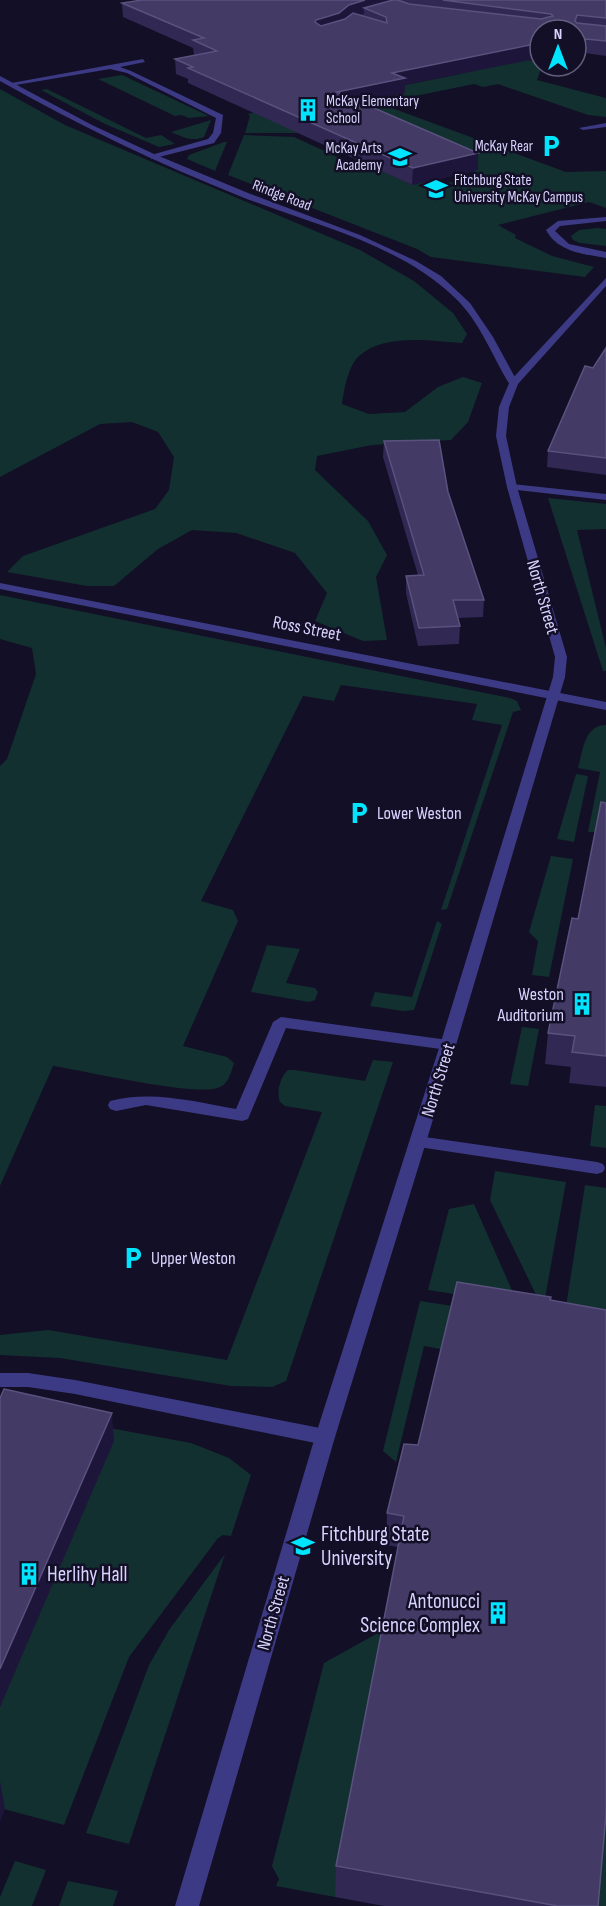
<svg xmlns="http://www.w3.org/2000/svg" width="606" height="1906" viewBox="0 0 606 1906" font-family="'Sofia Sans Condensed',sans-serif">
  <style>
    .green { fill: #12302f }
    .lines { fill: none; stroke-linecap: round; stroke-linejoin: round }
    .service { fill: #3d3a85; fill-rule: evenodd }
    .minor { fill: #3d3a85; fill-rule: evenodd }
    .tertiary { fill: #3d3a85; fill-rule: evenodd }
    .wall { fill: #312854 }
    .shaded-wall { fill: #1d163a }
    .building { fill: #433a66; stroke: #5a527e; stroke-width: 1.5 }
    .labels { text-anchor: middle; stroke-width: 5; stroke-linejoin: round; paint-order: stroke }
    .far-poi-label { font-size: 15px; fill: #d9d4ff; stroke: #130f26; text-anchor: start }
    .far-street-label { font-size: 15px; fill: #d9d4ff; stroke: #130f26 }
    .street-label { font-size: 18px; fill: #d9d4ff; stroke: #130f26 }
    .poi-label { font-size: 18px; fill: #d9d4ff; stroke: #130f26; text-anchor: start }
    .near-poi-label { font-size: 21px; fill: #d9d4ff; stroke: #130f26; text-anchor: start }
  </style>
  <rect width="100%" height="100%" fill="#130f26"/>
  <path class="green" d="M506,57L534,61L542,66L537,80L606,98V117L588,115L498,84L483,87L474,84L415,96L413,100L409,101L394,96L404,93L391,88L460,74Z
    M122,75L209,116L189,118L181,115L175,116L98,79Z
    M0,89L65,125L360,250L414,281L453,313L467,334L462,343C430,341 385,333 359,356C348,366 344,390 342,404L369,414L405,412L438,387L463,377L482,383L468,422L451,440L372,445L317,456L315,470L368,521L387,555L376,577L387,640L363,641L315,621L327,593L295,553L236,533L192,530L158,549L114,586H87L7,572L23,556L155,509L169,490L174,457L158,432L132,422L100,424L0,477Z
    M47,89L146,138L161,135L175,144L159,147L105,124L41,90Z
    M364,90L400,104L389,107L566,172L606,171V208L589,202L498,225L516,235L515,238L552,256L594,267L585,277L431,257L417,249L228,175L244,135L294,137L357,166L367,164L412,185L425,182L435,186L481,175L316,100Z
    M273,108L301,133H245L250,116L248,114Z
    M211,120L204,137C192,142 182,137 171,132Z
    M224,142H227L215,171L187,159L189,155Z
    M597,228L606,229V246L580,243L573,240L571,236L579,230Z
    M548,498L606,504V529L577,530L606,648V671H603Z
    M0,595L510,698L517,701L521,710L513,712L447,909L441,910L502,725L472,720L477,704L341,685L334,701L303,696L201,901L233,910L238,921L183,1046L227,1057L234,1063C231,1072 229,1083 220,1087C199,1098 82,1070 53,1066L0,1186V766L7,759L36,674L32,648L0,639Z
    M606,725V832H588L600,772L578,768C583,751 584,725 606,725Z
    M576,774L588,776L574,842L557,839Z
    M551,856L573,859L549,977L532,975L538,941L529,932Z
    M437,921L442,924L414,1010L403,1011L370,1006L375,992L412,997Z
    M267,945L300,949L286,983L315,988L318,992L315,1000L309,1002L251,992Z
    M522,1027L539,1029L528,1086L510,1084Z
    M373,1060L393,1062L286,1381L272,1387L231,1386L60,1358L0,1355V1335L48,1330L227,1360L322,1112L285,1106L280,1102C276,1092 280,1077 288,1070H295L365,1081Z
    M595,1105L606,1106V1148L590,1146Z
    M495,1171L566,1182L543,1309L490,1200Z
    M585,1185L606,1188V1343L565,1313Z
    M474,1204L518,1304L428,1290L449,1209Z
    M420,1301L519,1316L446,1350L424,1346L396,1462L383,1451Z
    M77,1422L191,1443L229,1458L251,1475L231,1536L223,1535L218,1538L129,1657L64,1825L0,1808V1707Z
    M225,1554L129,1844L86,1833L149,1665L169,1630Z
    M387,1628L335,1897L276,1886L279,1879L272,1866L324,1663Z
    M606,1788V1906H595Z
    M15,1861L46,1870L32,1906H0V1897Z
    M68,1881L118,1891L113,1906H59Z"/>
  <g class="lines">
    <path class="service" d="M143,59L145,62L120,67L131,71L223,115L221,133L214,143L151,159V155L208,139L213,133L216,118L127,73L110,69L10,86L6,84Z
      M606,123V127L583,130L579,128Z
      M606,217V221L560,226L555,231L569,244L606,252V258C583,254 558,252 546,230L558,221Z
      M281,1017L448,1040L456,1045L448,1050L286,1028L248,1119L242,1121L146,1105L116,1111L110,1109L108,1105L110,1101C152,1090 195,1102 236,1109L273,1022Z
      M418,1136L597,1162L603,1164L605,1168L603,1172L597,1174L412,1146L410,1142L412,1138Z
      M0,1373H28L75,1380L325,1429L332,1432L335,1437L332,1442L325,1445L75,1394L28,1387H0Z"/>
    <path class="minor" d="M0,76L92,125L154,154L248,193L360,235L416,261L441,276L470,303L493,337L518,383L510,385C492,356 480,321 454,297C398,243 313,225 242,197C159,164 78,125 0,81Z
      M512,484L606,494V500L508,489L507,487Z
      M0,583L606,702V710L0,589Z"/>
    <path class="tertiary" d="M606,278V286L518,384L509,407L506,436L517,487L567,657L565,677L456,1045L335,1437L199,1906H175L315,1437L440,1045L553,677L555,657L507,487L496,436L499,407L510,381Z"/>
  </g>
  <path class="wall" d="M401,0H606V56L585,53L583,55H576V30L405,85V93L361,103L478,153V170L412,185L188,83V79L176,74L175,59L194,55L193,48L123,17L122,3L401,1Z
    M606,348V475L547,467L548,451L593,368Z
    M384,441L448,492L484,600L483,617L458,618L460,626L459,644L418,646L406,593V576L418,575L383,457Z
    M606,803V1087L569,1083L571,1067L545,1064L548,1033L578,919Z
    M551,1297L598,1906H384L335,1897L336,1866L398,1547L386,1545L387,1513L418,1445Z"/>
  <path class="shaded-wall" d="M365,0H395L364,8V14L348,19L316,34L315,22L316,20L349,5Z
    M586,39L585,53L583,55L584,41Z
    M540,43V58L405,85V93L337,108V92L392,73Z
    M478,153V170L412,185L413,168Z
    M112,1413L114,1441L0,1707V1669Z
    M0,1781L5,1809L0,1822Z"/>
  <path class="building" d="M142,0H365L349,5L339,13L316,20L315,22L321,26L345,19L353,13L387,23L386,17L364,8L393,0H398L409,4L541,19L553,16L551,14L443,0H606V18L577,15L575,21L577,23L606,26V41L586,39L584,41L576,40V30H540V43L392,73L405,78L337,92L478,153L413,168L188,68L193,67L175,59L217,51L193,40L204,38L122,3Z
    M606,348V458L548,451L585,366L593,368Z
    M439,440L448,492L484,600H453L460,626L419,628L406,576L424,575L384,441Z
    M601,802L606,803V1056L572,1052L575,1036L548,1033L572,918L578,919Z
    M457,1282L551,1297L550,1300L606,1310V1814L598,1906H558L336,1866L404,1516L387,1513L404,1444L418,1445Z
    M4,1389L112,1413L0,1669V1398Z"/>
  <defs>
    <g id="building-bare" transform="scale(1.8)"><path d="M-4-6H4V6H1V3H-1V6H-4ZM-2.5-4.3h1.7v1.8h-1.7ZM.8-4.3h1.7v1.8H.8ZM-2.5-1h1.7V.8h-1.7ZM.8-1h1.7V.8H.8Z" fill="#00e5ff" stroke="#130f26" stroke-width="2.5" paint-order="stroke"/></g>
    <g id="parking-bare" transform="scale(1.8)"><path d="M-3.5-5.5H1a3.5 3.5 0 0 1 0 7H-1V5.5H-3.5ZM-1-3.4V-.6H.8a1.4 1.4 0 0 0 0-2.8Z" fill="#00e5ff" stroke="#130f26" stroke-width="2.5" paint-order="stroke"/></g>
    <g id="school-bare" transform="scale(1.8)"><path d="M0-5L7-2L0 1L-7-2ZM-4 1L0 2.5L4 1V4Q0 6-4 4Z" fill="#00e5ff" stroke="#130f26" stroke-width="2.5" paint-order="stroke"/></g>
    <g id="university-bare" transform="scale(1.8)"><path d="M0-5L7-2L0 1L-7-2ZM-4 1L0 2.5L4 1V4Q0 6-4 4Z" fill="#00e5ff" stroke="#130f26" stroke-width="2.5" paint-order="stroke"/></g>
  </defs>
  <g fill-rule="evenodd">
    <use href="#building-bare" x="308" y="110"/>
    <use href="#parking-bare" x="551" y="146"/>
    <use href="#school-bare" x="400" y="157"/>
    <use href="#school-bare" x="436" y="189"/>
    <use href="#parking-bare" x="359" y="813"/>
    <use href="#building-bare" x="582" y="1004"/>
    <use href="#parking-bare" x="133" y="1258"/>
    <use href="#university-bare" x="303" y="1546"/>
    <use href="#building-bare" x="29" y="1574"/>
    <use href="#building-bare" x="498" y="1613"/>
  </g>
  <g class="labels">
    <g class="far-poi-label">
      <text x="326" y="106">McKay Elementary<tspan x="326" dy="17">School</tspan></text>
      <text x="533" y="151" text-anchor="end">McKay Rear</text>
      <text x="382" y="153" text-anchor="end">McKay Arts<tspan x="382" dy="17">Academy</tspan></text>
      <text x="454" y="185">Fitchburg State<tspan x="454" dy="17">University McKay Campus</tspan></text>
    </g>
    <g class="far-street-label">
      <text transform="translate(282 195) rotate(21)" y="5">Rindge Road</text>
    </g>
    <g class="street-label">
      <text transform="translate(543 597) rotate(74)" y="6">North Street</text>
      <text transform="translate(307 628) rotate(11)" y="6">Ross Street</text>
      <text transform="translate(438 1080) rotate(-73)" y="6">North Street</text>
      <text transform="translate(273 1613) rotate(-74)" y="6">North Street</text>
    </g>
    <g class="poi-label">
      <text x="377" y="819">Lower Weston</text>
      <text x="564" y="1000" text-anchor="end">Weston<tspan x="564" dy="21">Auditorium</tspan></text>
      <text x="151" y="1264">Upper Weston</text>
    </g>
    <g class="near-poi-label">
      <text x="321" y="1541">Fitchburg State<tspan x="321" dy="24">University</tspan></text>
      <text x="47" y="1581">Herlihy Hall</text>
      <text x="480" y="1608" text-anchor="end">Antonucci<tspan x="480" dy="24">Science Complex</tspan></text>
    </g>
  </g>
  <g transform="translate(558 48)"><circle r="28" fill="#130f26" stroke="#625e7d" stroke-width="1.5"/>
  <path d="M0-4.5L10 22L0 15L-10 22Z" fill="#00e5ff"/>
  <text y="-9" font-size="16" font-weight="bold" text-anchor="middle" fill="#d9d4ff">N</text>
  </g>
</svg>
